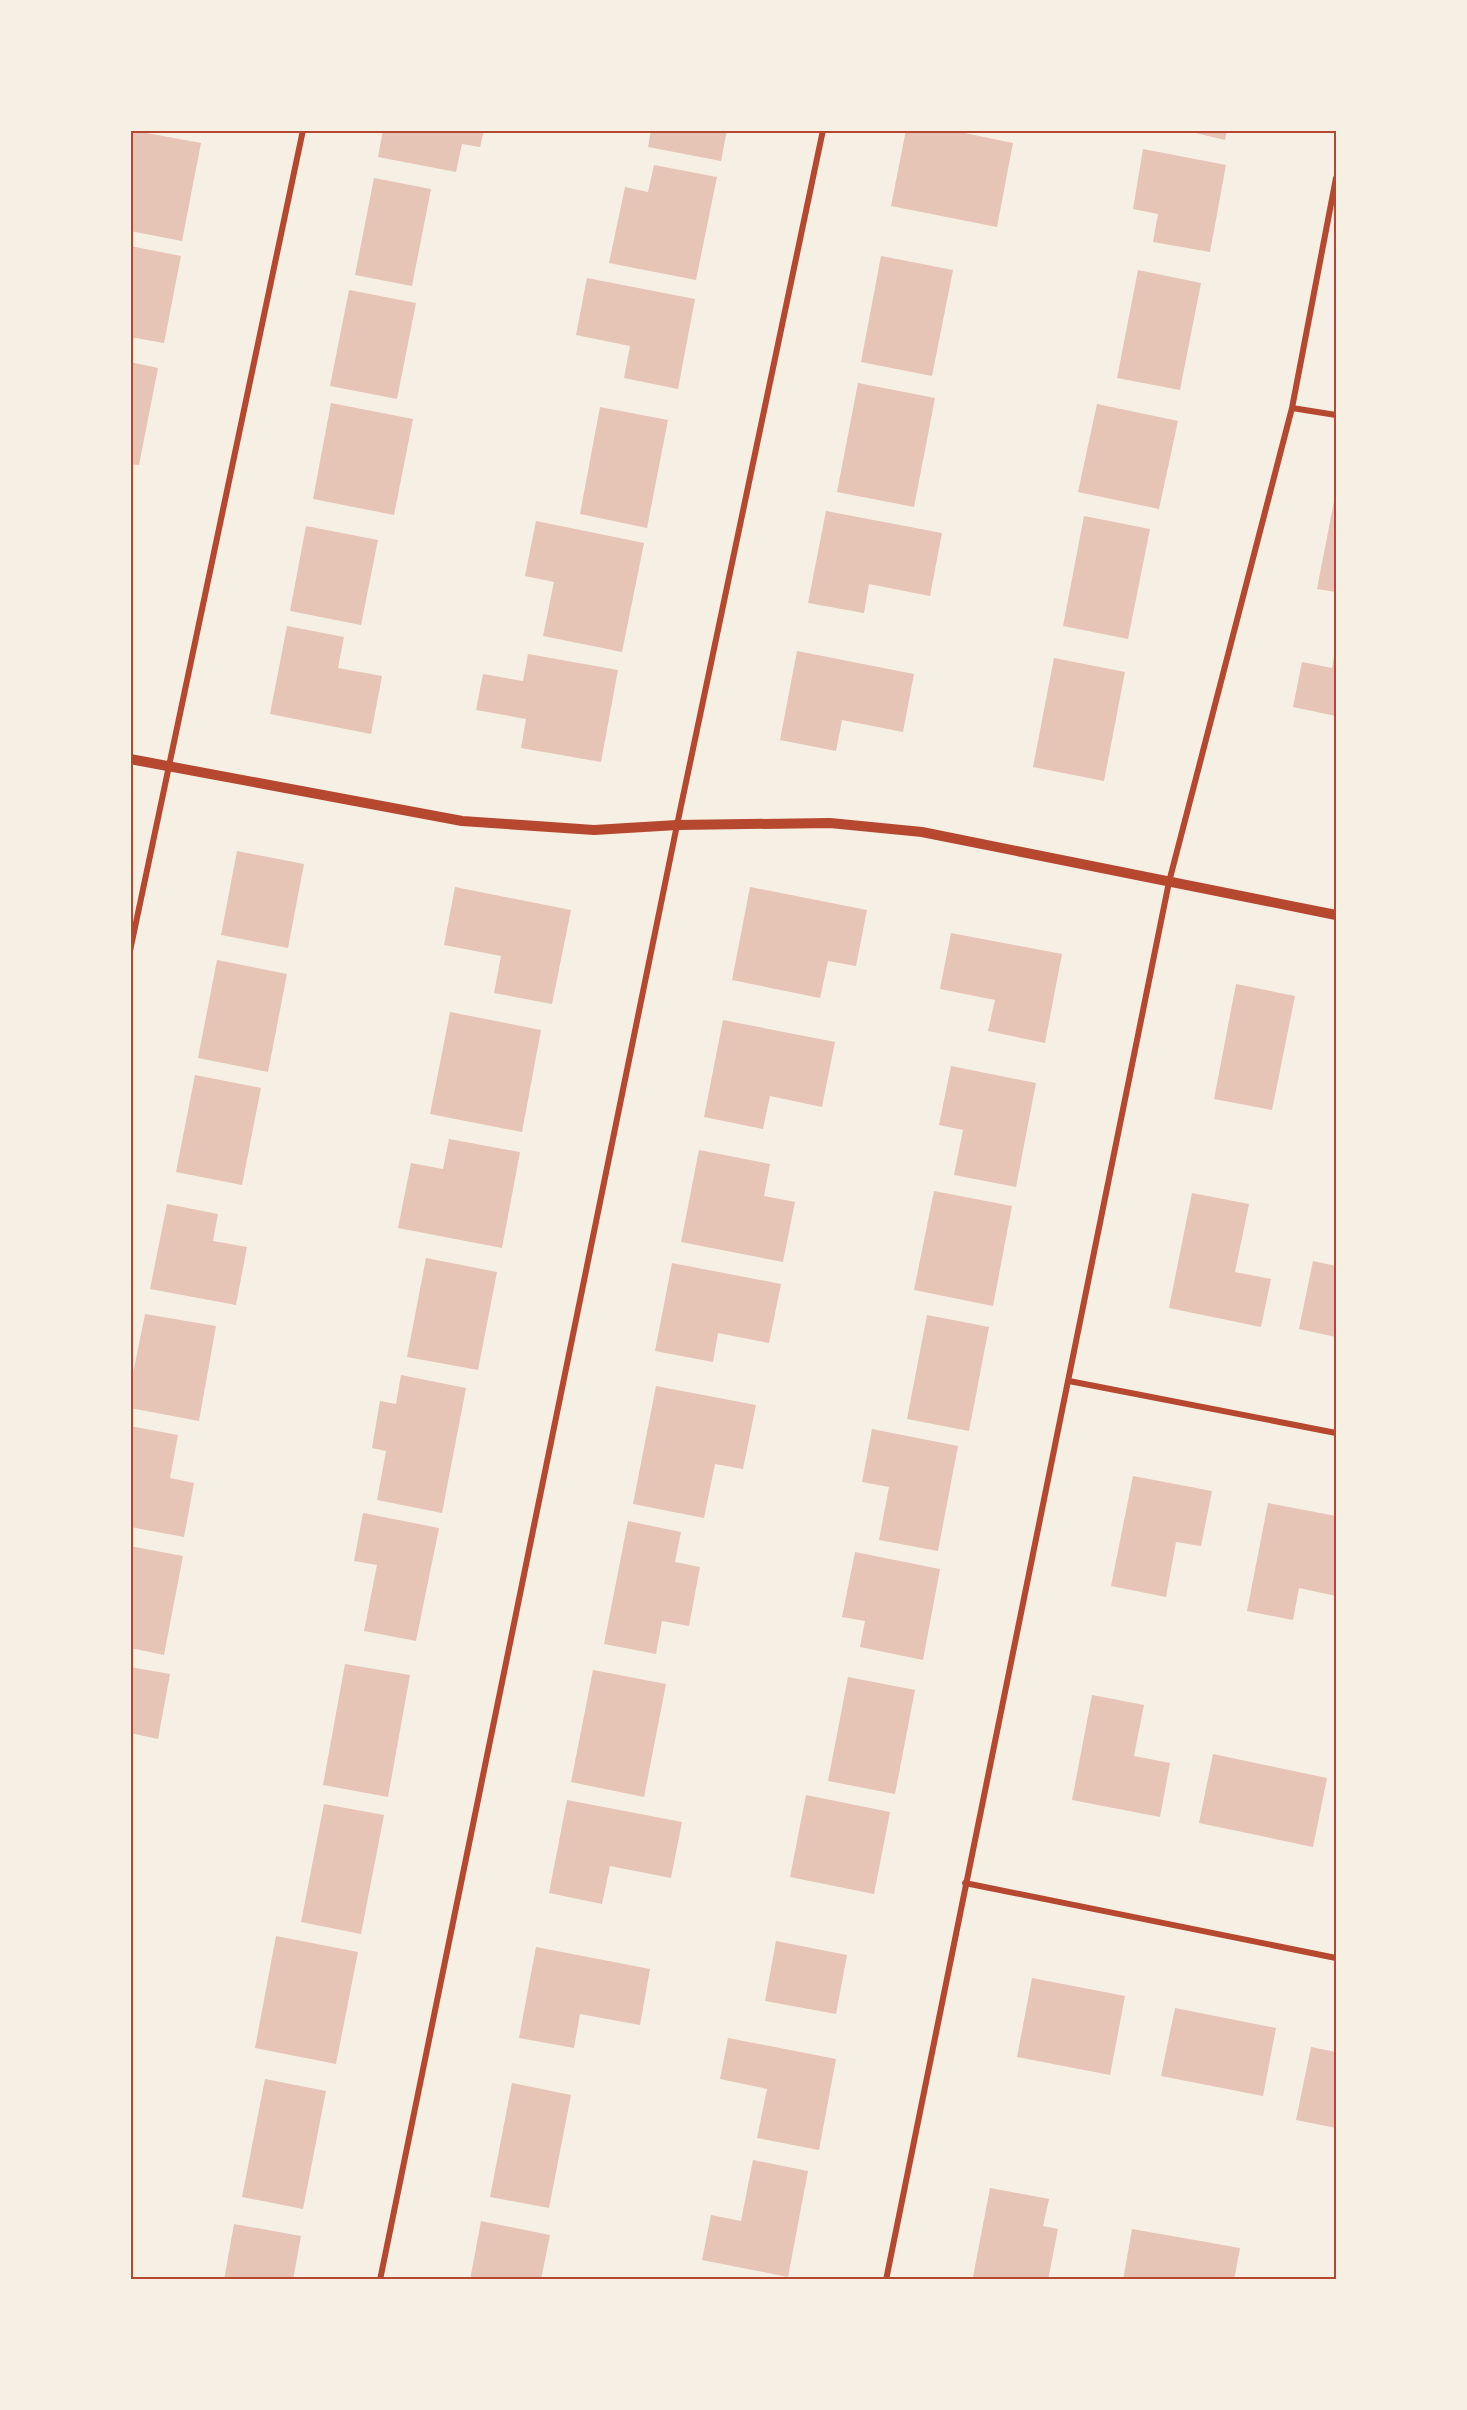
<svg xmlns="http://www.w3.org/2000/svg" width="1467" height="2410" viewBox="0 0 1467 2410" font-family="Georgia,serif">
  <style>
    .building { fill: #e6c5b7 }
    .lines { fill: none; stroke-linecap: round; stroke-linejoin: round }
    .minor { stroke: #b5482f; stroke-width: 6 }
    .tertiary { stroke: #b5482f; stroke-width: 10 }
    .neatline { fill: none; stroke: #b5482f; stroke-width: 2 }
  </style>
  <rect width="100%" height="100%" fill="#f6efe4"/>
  <path class="building" d="M130,130L201,143L182,241L130,231Z
    M383,130H484L480,147L462,144L456,172L378,157Z
    M651,130H727L721,161L648,147Z
    M906,130H950L1013,143L997,227L891,206Z
    M1183,130H1227L1225,140Z
    M1143,149L1226,165L1210,252L1153,242L1158,214L1133,209Z
    M654,165L717,177L696,280L609,263L625,187L648,192Z
    M374,178L431,189L412,286L355,275Z
    M130,246L181,256L164,343L130,337Z
    M881,256L953,270L932,376L861,362Z
    M1138,270L1201,283L1180,390L1117,378Z
    M587,278L695,299L678,389L624,378L630,346L576,335Z
    M349,290L416,303L397,399L330,386Z
    M130,362L158,368L139,465L130,464Z
    M858,383L935,398L914,507L837,492Z
    M331,403L413,419L394,515L313,499Z
    M1097,404L1178,421L1159,509L1078,492Z
    M600,407L668,420L647,528L580,514Z
    M1335,496H1336V592L1317,589Z
    M826,511L942,533L930,596L869,584L864,613L808,603Z
    M1084,516L1150,529L1128,639L1063,626Z
    M536,521L644,543L622,652L543,636L554,582L525,576Z
    M306,526L378,540L361,625L290,611Z
    M287,626L344,637L338,668L382,676L371,734L270,714Z
    M1335,650L1336,716L1293,707L1302,662L1332,668Z
    M797,651L914,674L903,732L842,720L836,751L780,740Z
    M528,654L618,670L601,762L521,748L526,719L476,710L483,674L523,681Z
    M1054,658L1125,672L1104,781L1033,767Z
    M237,851L304,864L288,948L221,935Z
    M455,887L571,910L552,1004L494,993L501,956L444,945Z
    M750,887L867,910L856,966L828,961L820,998L732,980Z
    M951,933L1062,954L1045,1043L988,1031L995,1000L940,989Z
    M217,960L287,974L268,1072L198,1058Z
    M1236,984L1295,996L1272,1110L1214,1099Z
    M450,1012L541,1030L522,1132L430,1114Z
    M723,1020L835,1042L822,1107L770,1096L763,1129L704,1117Z
    M951,1066L1036,1083L1016,1187L954,1175L963,1130L939,1125Z
    M195,1075L261,1088L242,1185L176,1172Z
    M449,1139L520,1152L502,1248L398,1228L411,1163L443,1169Z
    M699,1150L770,1164L764,1196L795,1202L783,1262L681,1242Z
    M934,1191L1012,1206L993,1306L914,1290Z
    M1192,1193L1249,1204L1235,1272L1271,1279L1261,1327L1169,1308Z
    M167,1204L218,1214L213,1241L247,1247L236,1305L150,1289Z
    M426,1258L497,1272L478,1370L407,1357Z
    M1313,1261L1336,1266V1337L1299,1329Z
    M672,1263L781,1284L769,1343L718,1333L713,1362L655,1351Z
    M145,1314L216,1326L199,1421L130,1408V1388Z
    M927,1315L989,1327L969,1431L907,1419Z
    M401,1375L466,1388L442,1513L377,1500L386,1451L372,1448L380,1401L396,1404Z
    M656,1386L756,1405L743,1469L715,1464L704,1518L633,1504Z
    M130,1426L178,1435L170,1478L194,1483L184,1537L130,1527Z
    M872,1429L958,1446L938,1551L879,1540L889,1487L862,1482Z
    M1133,1476L1212,1491L1201,1546L1176,1542L1166,1597L1111,1586Z
    M1268,1503L1336,1516V1596L1299,1588L1293,1620L1247,1611Z
    M363,1513L439,1528L416,1641L364,1631L377,1565L354,1561Z
    M628,1521L681,1532L675,1562L700,1567L689,1626L662,1621L656,1654L604,1644Z
    M130,1546L183,1556L164,1655L130,1648Z
    M855,1552L940,1569L923,1660L860,1647L865,1621L842,1617Z
    M345,1664L410,1675L388,1797L323,1785Z
    M130,1667L170,1674L158,1739L130,1733Z
    M593,1670L666,1684L644,1797L571,1782Z
    M848,1677L915,1690L895,1794L828,1781Z
    M1092,1695L1144,1705L1134,1756L1170,1763L1160,1817L1072,1800Z
    M1213,1754L1327,1778L1313,1847L1199,1823Z
    M806,1795L890,1812L874,1894L790,1877Z
    M567,1800L682,1822L671,1878L610,1866L602,1904L549,1893Z
    M324,1804L384,1815L361,1934L301,1922Z
    M276,1936L358,1952L336,2064L255,2048Z
    M776,1941L847,1955L836,2014L765,2001Z
    M536,1947L650,1969L640,2025L580,2014L574,2048L519,2038Z
    M1032,1978L1125,1996L1110,2075L1017,2057Z
    M1175,2008L1276,2028L1263,2096L1161,2076Z
    M728,2038L836,2059L819,2150L757,2138L767,2089L720,2079Z
    M1311,2047L1336,2052V2128L1296,2120Z
    M265,2079L326,2091L303,2209L242,2197Z
    M512,2083L571,2095L549,2208L490,2197Z
    M753,2160L808,2171L788,2277L702,2260L711,2215L741,2221Z
    M990,2188L1049,2199L1043,2226L1058,2229L1048,2280H985L973,2277Z
    M481,2221L550,2235L541,2280H470Z
    M234,2224L301,2236L293,2280H224Z
    M1132,2229L1240,2248L1234,2280H1123Z"/>
  <g class="lines">
    <path class="minor" d="M1292,408L1336,415
      M130,951L303,130
      M1069,1381L1336,1433
      M965,1883L1336,1958
      M380,2280L677,825L823,130
      M886,2280L1169,882L1292,408L1336,178"/>
    <path class="tertiary" d="M130,759L462,821L594,830L677,825L830,823L922,832L1336,915"/>
  </g>
  <rect width="1467" height="2410" fill="none" stroke="#f6efe4" stroke-width="264"/>
  <rect x="132" y="132" width="1203" height="2146" class="neatline"/>
</svg>
